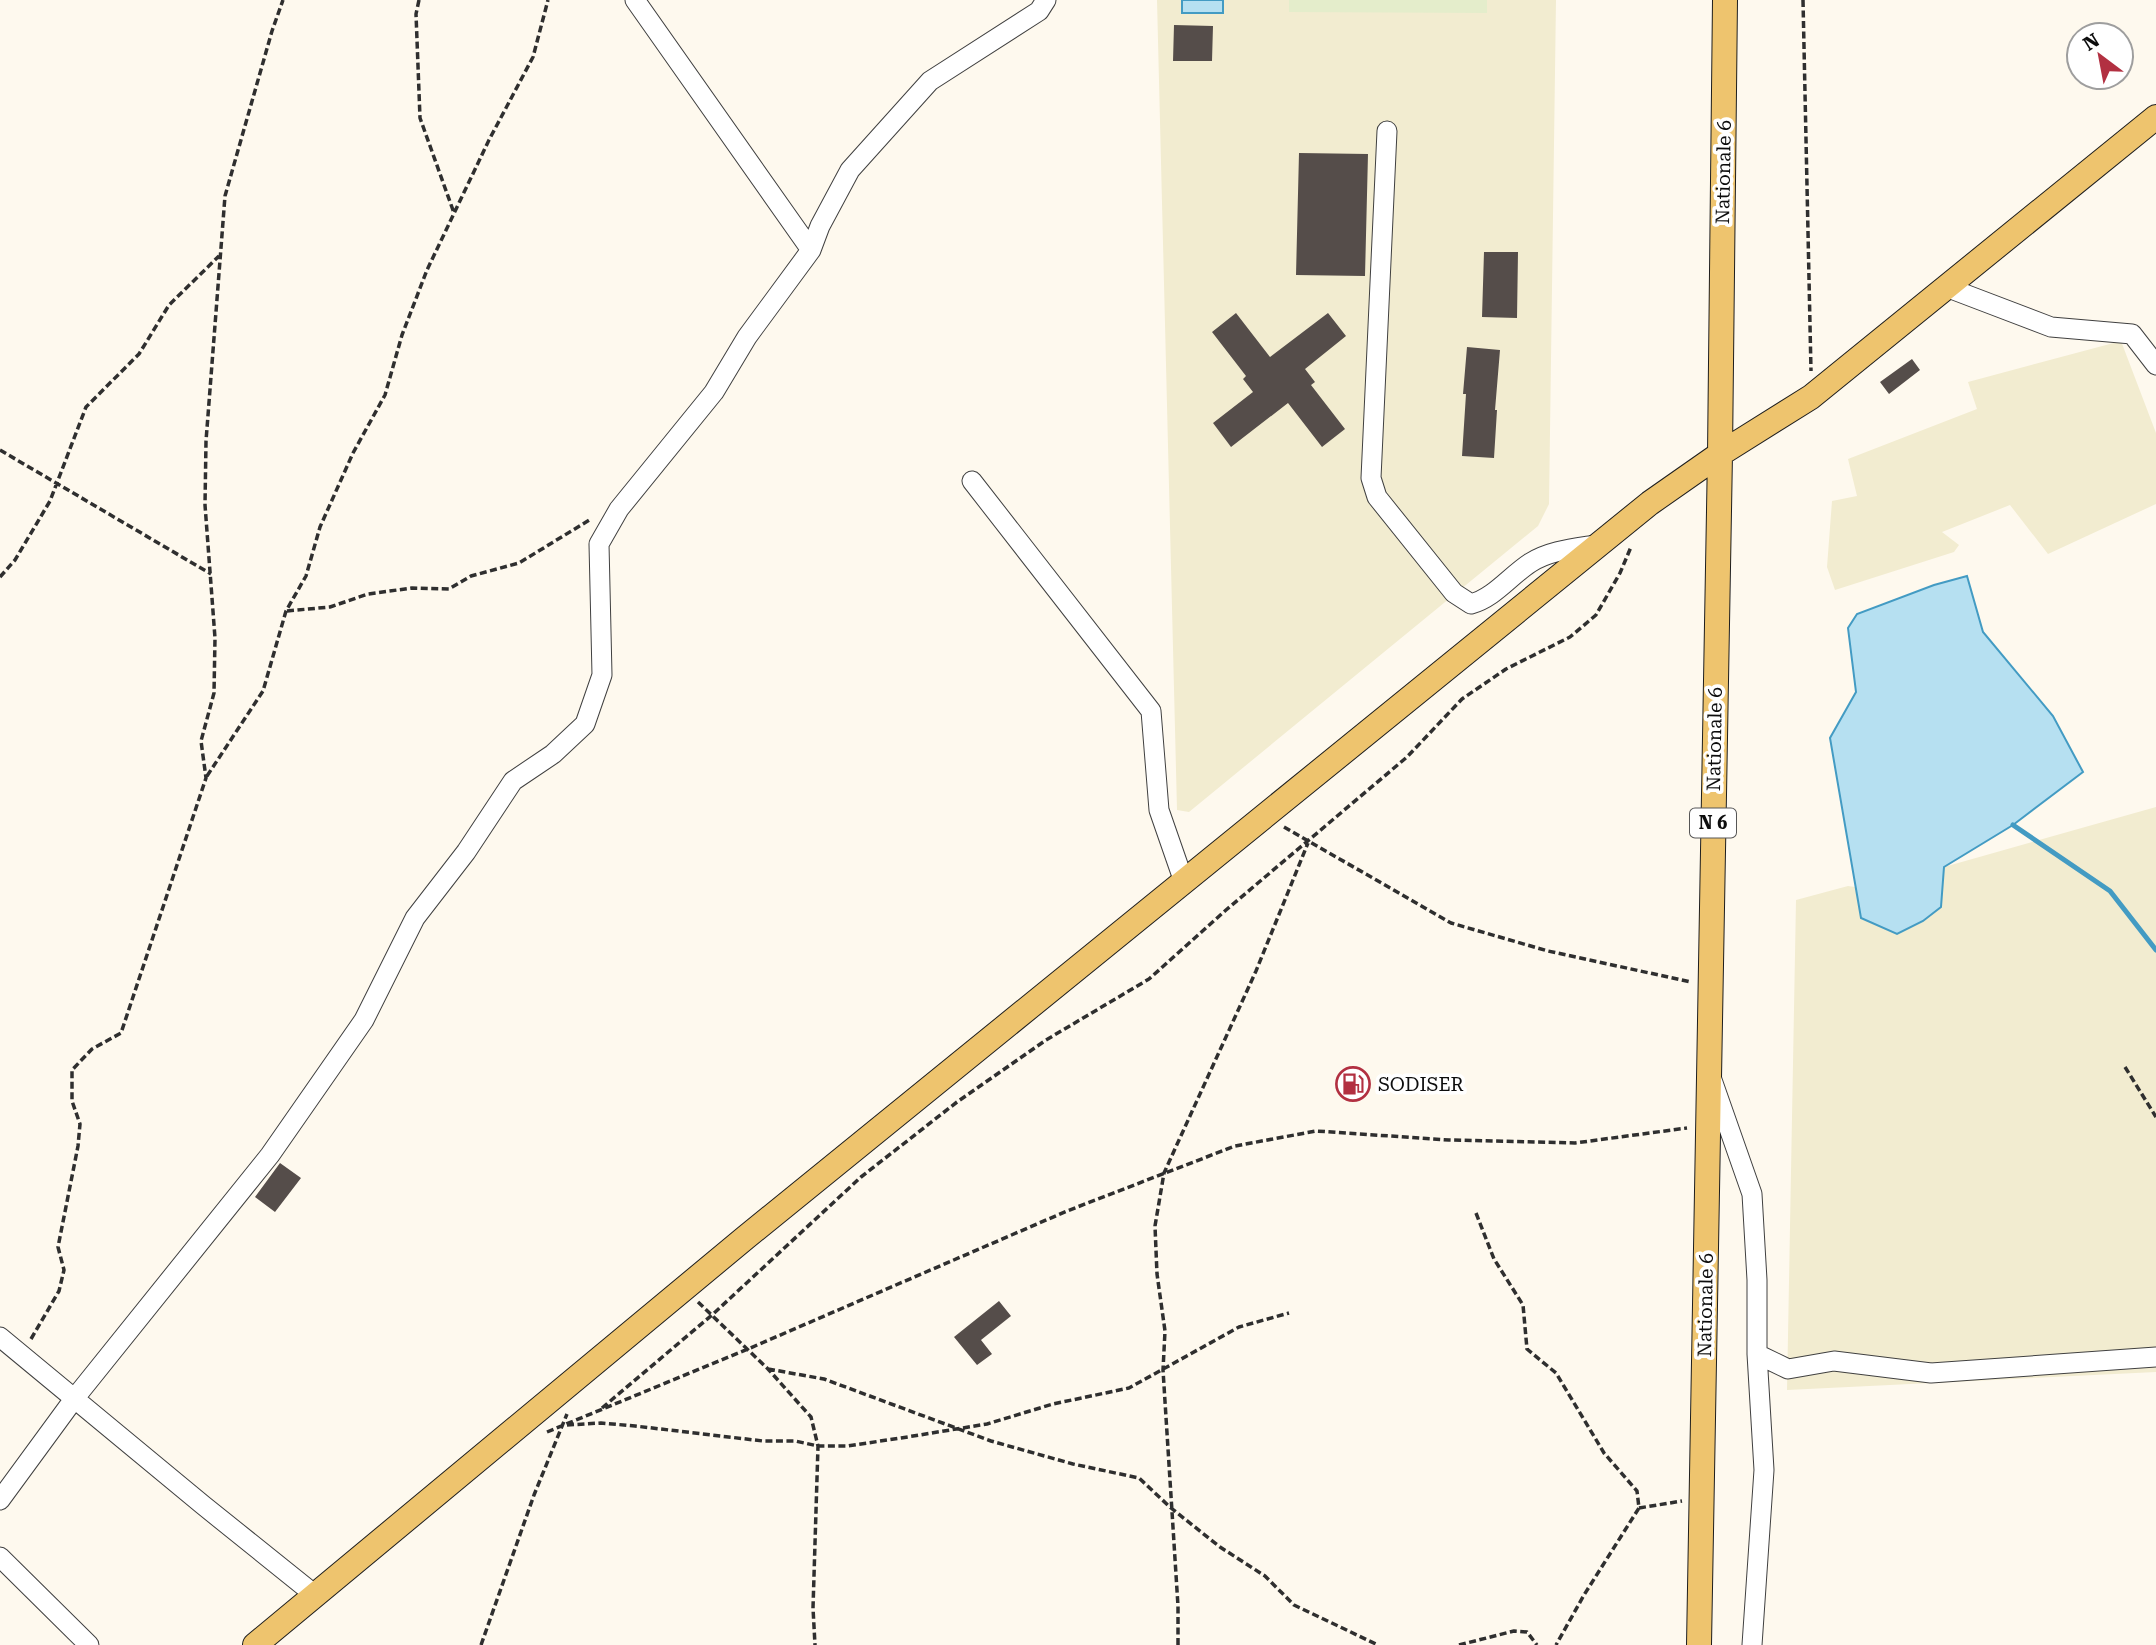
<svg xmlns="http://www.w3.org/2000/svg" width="2156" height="1645" viewBox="0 0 2156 1645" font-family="'Roboto Serif',serif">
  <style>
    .farmland { fill: #f2ecd0 }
    .pitch { fill: #e4edcb }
    .water { fill: #b6e0f1; stroke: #439bc3; stroke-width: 2 }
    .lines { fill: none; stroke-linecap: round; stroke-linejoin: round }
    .stream { stroke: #439bc3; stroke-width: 5 }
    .building { fill: #554d4a }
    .minor-casing { stroke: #404040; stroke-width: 21 }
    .major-casing { stroke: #1e1e1e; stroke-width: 26 }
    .path { stroke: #2f2f2f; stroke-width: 3.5; stroke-dasharray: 7 3.5; stroke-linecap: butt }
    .minor { stroke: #fff; stroke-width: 19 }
    .major { stroke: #eec46e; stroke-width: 24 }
    .labels { text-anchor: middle; stroke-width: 7; stroke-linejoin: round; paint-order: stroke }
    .shield { fill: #fff; stroke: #565656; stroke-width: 2 }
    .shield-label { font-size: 18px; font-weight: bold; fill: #0d0d0d }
    .street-label { font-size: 19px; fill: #0d0d0d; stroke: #fff }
    .poi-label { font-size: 19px; fill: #0d0d0d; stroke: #fff; text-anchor: start }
  </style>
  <rect width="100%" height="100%" fill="#fef9ee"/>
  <path class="farmland" d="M1157,0H1556L1549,504L1538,526L1189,812L1177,810Z
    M2121,341L2156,433V504L2048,554L2010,505L1942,532L1959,545L1954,552L1835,590L1827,567L1832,501L1857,496L1848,459L1977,409L1968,382Z
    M2156,807V1372L1787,1390L1796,900L1848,886L1855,887L1861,918L1941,907L1944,867Z"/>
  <path class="pitch" d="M1289,0H1487V13L1289,12Z"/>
  <path class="water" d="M1182,0H1223V13H1182Z
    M1967,576L1983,632L2053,716L2083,772L2013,825L1944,867L1941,907L1923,921L1897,934L1861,918L1830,738L1856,692L1848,628L1857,614L1934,585Z"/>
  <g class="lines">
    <path class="stream" d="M2013,825L2110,891L2156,950"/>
  </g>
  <path class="building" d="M1174,25L1213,26L1212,61H1173Z
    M1299,153L1368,154L1365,276L1296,275Z
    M1484,252H1518L1517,318L1482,317Z
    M1236,313L1270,357L1328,313L1346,336L1305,369L1315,382L1311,385L1345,429L1322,447L1288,403L1231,447L1213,423L1253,392L1243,379L1246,376L1212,332Z
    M1467,347L1500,350L1495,410H1497L1494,458L1462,456L1466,394H1463Z
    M1912,359L1920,370L1889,394L1880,382Z
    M280,1163L301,1178L275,1212L255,1197Z
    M999,1301L1011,1316L981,1340L992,1354L977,1365L954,1337Z"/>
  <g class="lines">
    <g class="minor-casing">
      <path id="minor" d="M635,0L811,250
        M1387,131L1371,478L1377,497L1454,593L1471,604C1494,598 1510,576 1530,563C1550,550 1577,548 1600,544
        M1946,287L2051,327L2132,334L2156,365
        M972,481L1151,711L1159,810L1184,882
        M1712,1080L1752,1194L1757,1280V1354L1764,1470L1752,1645
        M0,1337L203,1505L315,1595
        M1757,1354L1788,1369L1834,1361L1931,1373L2156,1357
        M0,1500L74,1399L270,1155L364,1020L415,918L466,852L513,781L553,754L585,724L602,675L599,544L619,509L714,392L747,337L811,250L820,226L850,170L930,81L1039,11L1046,0
        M0,1557L89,1645"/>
    </g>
    <g class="major-casing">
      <path id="major" d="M255,1645L745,1238L1650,503L1720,454L1811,397L2156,117
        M1699,1645L1720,454L1725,0"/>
    </g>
    <path class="path" d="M419,0L416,14L420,118L454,213
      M1803,0L1811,371
      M0,450L211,574
      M0,577L15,560L50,501L86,407L139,354L169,305L219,256
      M287,611L330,607L368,594L412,588L449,589L471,576L519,563L591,519
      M207,776L263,691L286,611L306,576L320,527L353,453L385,395L402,335L427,270L489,140L533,57L548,0
      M1284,827L1451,923L1548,951L1691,982
      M2125,1067L2156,1117
      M1476,1213L1494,1259L1523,1305L1527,1349L1556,1373L1604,1453L1637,1491L1639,1508L1584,1595L1556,1645
      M698,1302L768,1369L811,1417L818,1446L813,1608L815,1645
      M31,1339L59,1291L64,1270L58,1247L78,1146L80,1124L72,1101V1070L92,1049L121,1033L206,778L201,741L214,693L215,638L205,505L206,441L225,196L272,31L283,0
      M768,1369L824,1379L991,1441L1073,1464L1139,1478L1171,1508L1220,1547L1265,1576L1294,1605L1378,1645
      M602,1408L712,1315L861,1177L957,1102L1046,1040L1149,979L1226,910L1407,757L1462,699L1506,669L1570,637L1596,615L1620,573L1631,547
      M567,1425L601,1423L635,1426L763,1441H795L818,1446H847L901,1438L987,1424L1053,1404L1129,1388L1239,1327L1289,1313
      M547,1432L748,1349L1067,1211L1235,1146L1316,1131L1449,1140L1575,1143L1687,1128
      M1639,1508L1682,1501
      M481,1645L534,1495L567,1414
      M1178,1645V1606L1163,1370L1165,1331L1157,1274L1155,1226L1164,1173L1256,971L1308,843
      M1459,1645L1514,1631L1527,1632L1537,1645"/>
    <use href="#minor" class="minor"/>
    <use href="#major" class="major"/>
  </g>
  <defs>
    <g id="fuel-ring" transform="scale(1.75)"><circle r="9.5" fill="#fff" stroke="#b23041" stroke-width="1.5"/><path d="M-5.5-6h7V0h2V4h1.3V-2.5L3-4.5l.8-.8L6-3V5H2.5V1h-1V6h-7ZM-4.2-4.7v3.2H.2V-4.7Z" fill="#b23041"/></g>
  </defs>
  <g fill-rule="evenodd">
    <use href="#fuel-ring" x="1353" y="1084"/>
  </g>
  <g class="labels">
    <rect class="shield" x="1690" y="808.5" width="46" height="29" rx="5"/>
    <g class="shield-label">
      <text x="1713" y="829">N 6</text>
    </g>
    <g class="street-label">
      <text transform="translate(1723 172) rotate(-89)" y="7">Nationale 6</text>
      <text transform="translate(1714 739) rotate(-89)" y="7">Nationale 6</text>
      <text transform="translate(1705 1305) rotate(-89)" y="7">Nationale 6</text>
    </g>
    <g class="poi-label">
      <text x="1378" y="1091">SODISER</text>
    </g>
  </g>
  <g transform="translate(2100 56) rotate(328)"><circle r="33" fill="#ffffff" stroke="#9e9e9e" stroke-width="2"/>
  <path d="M0-5L12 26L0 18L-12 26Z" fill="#b23041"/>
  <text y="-10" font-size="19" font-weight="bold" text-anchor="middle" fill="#0d0d0d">N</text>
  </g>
</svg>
